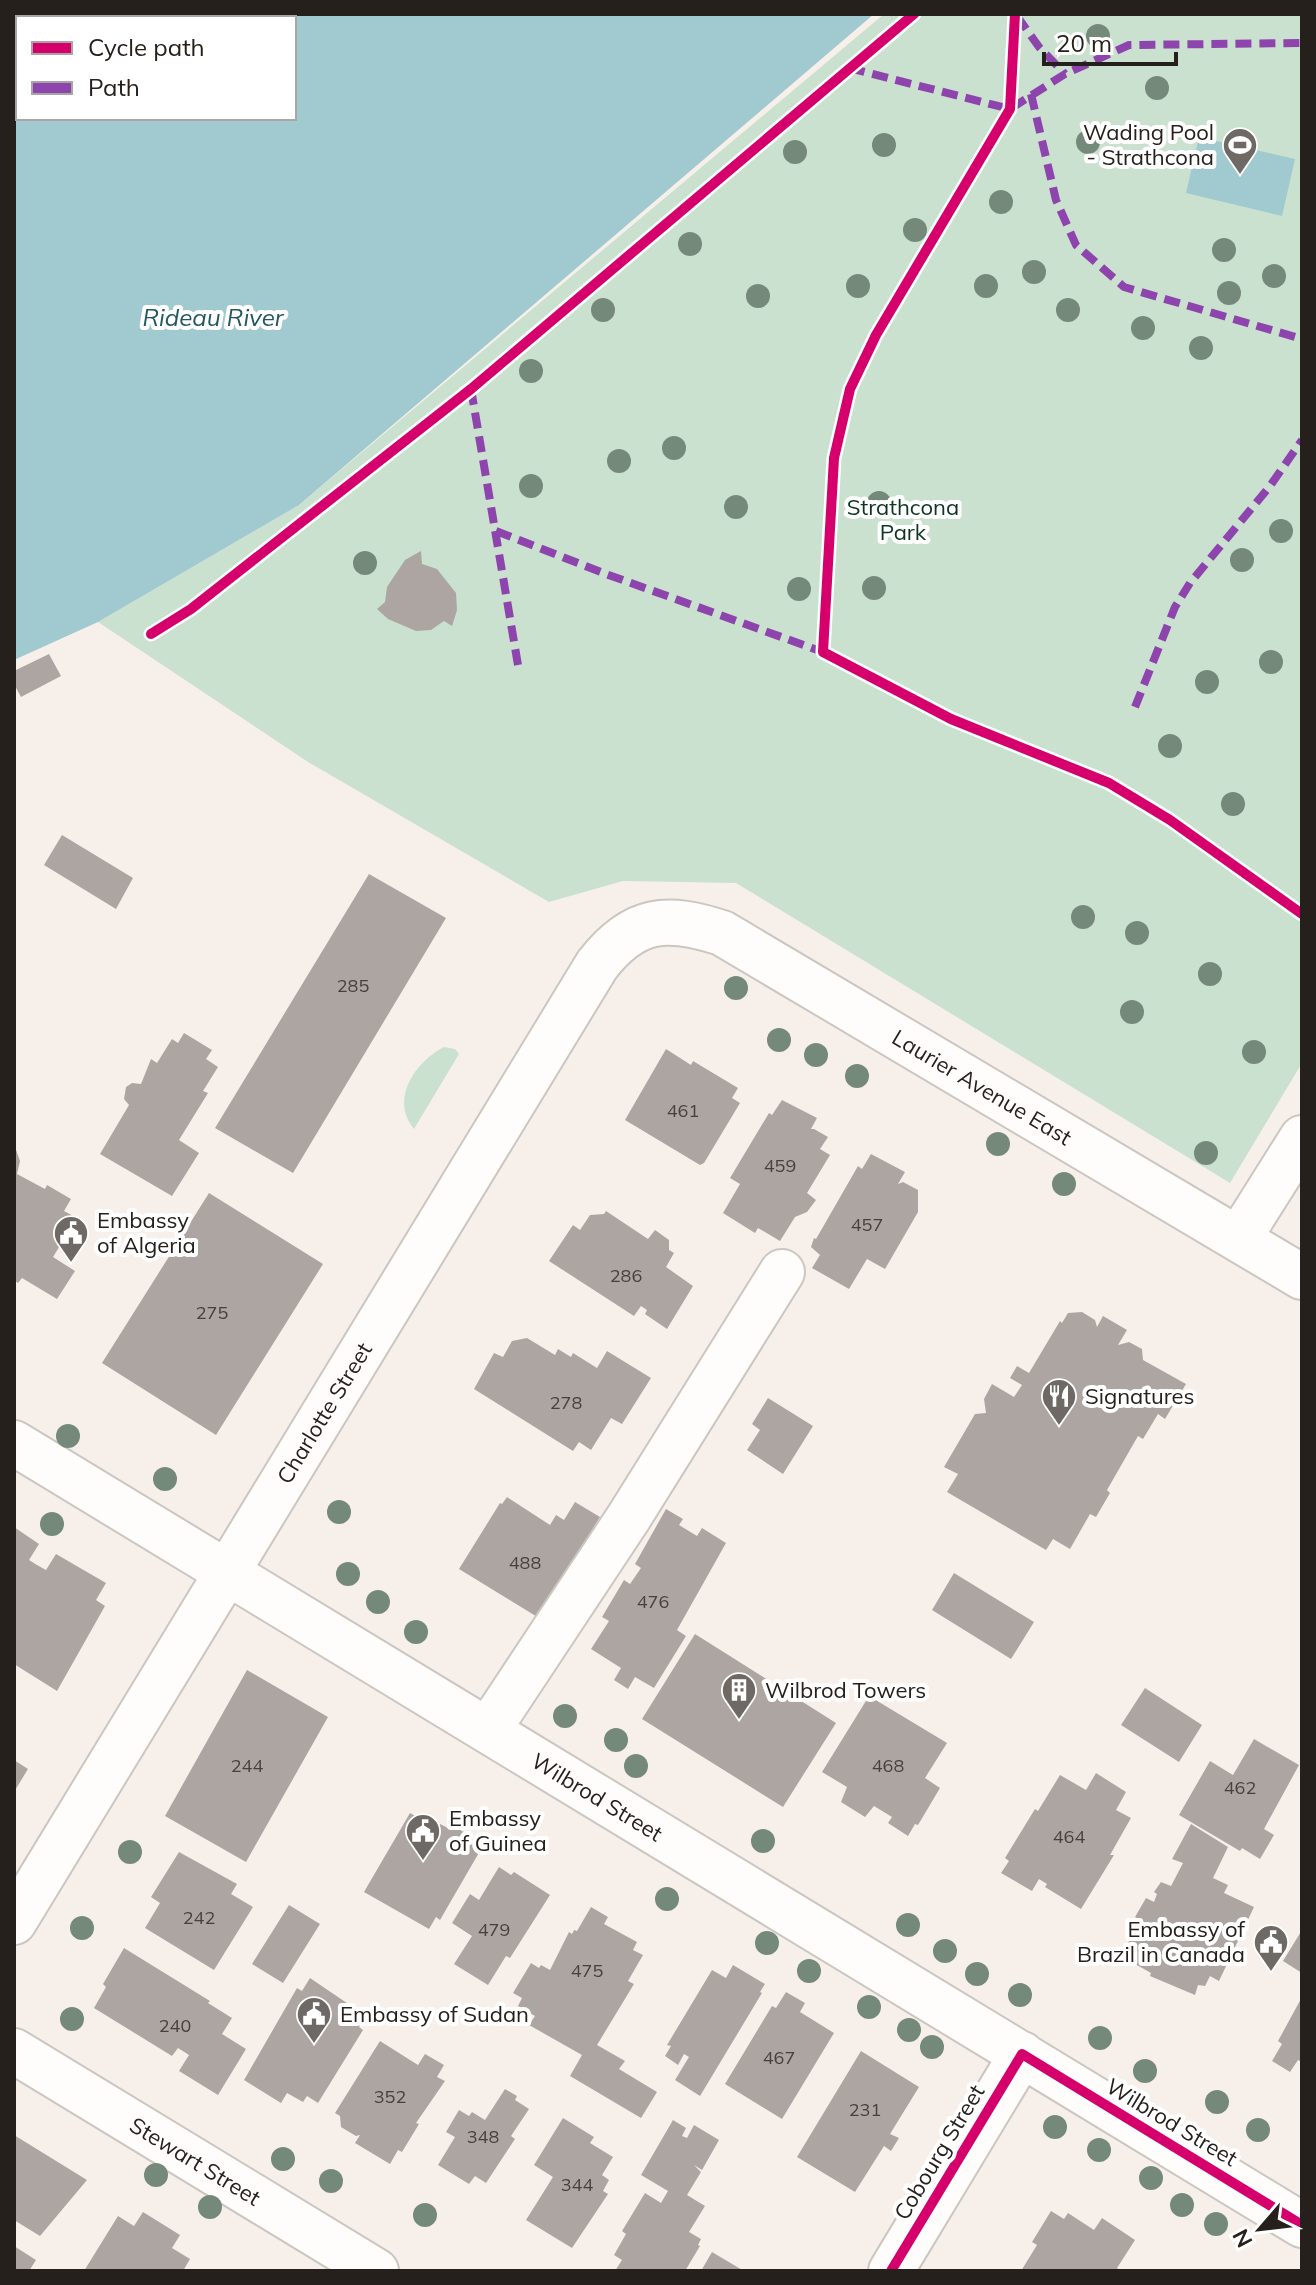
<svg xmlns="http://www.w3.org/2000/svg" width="1316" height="2285" viewBox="0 0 1316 2285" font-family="Mulish,sans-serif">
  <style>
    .green { fill: #cae1cf }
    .water { fill: #a0c9d0; fill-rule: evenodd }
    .building { fill: #aca5a2 }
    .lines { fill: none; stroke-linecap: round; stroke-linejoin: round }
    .minor-casing { stroke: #ccc6c1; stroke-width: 48 }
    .minor { stroke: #fefdfc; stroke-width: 44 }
    .quiet { stroke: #8e44ad; stroke-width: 8; stroke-dasharray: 16 8; stroke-linecap: butt }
    .cycleway-casing { stroke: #fff; stroke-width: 15 }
    .cycleway { stroke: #d6006c; stroke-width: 10 }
    .tree { fill: #75897b }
    .labels { text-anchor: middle; stroke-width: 8; stroke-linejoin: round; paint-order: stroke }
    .number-label { font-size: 18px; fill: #47413e }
    .poi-label { font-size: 22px; fill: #25201c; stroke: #fff; text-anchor: start }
    .park-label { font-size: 22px; fill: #0b3421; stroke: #fff }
    .street-label { font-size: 22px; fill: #25201c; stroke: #fff }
    .water-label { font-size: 24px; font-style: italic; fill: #235862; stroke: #fff }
  </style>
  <rect width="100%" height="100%" fill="#f7f0ea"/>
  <path class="green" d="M884,14H1302V1063L1230,1183L736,883L623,881L549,902L308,762L98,622L299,505Z
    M444,1047L455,1049L459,1054L414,1129C389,1099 416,1061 444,1047Z"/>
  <path class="water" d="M14,14H874L299,505L98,622L14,660ZM18,18H294V118H18Z
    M1199,137L1295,159L1282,216L1186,193Z"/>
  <path class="building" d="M421,551L422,564L437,569L456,593L457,610L452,626L444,621L431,630L416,631L388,619L377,609L385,602L387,587L405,560Z
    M49,654L61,676L21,697L14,684V671Z
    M62,835L133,878L116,909L44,865Z
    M369,874L446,918L293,1173L215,1128Z
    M184,1033L212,1050L206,1059L218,1067L203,1091L208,1093L179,1140L199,1153L172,1196L100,1154L129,1105L124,1099L126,1087L132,1083L141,1084L151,1059L157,1063L172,1039L178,1043Z
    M666,1049L691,1065L693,1061L738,1088L732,1098L740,1103L704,1163L700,1165L625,1120Z
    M782,1100L817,1118L811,1129H814L828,1137L820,1149L830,1155L807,1193L816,1200L807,1212L795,1217L780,1241L758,1228L755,1233L723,1213L740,1184L730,1178L769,1113L772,1115Z
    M14,1144L20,1161L17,1174L45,1189L47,1185L71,1199L64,1211L77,1218L53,1257L75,1271L57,1299L22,1278L18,1283L14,1280Z
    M871,1154L905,1172L898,1184L903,1182L918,1190V1212L885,1269L867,1259L849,1289L812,1268L820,1255L811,1247L814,1238L816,1239L858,1166L862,1169Z
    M209,1193L323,1264L216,1435L102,1363Z
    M606,1211L648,1239L655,1230L669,1240V1250L674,1253L666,1267L693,1286L667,1329L645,1314L647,1310L641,1306L634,1316L549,1261L573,1225L580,1230L590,1215L604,1214Z
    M1082,1312L1095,1320L1097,1327L1103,1316L1127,1330L1118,1345L1129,1342L1142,1349L1143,1360L1186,1384L1165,1419L1158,1414L1143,1439L1138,1436L1107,1490L1110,1493L1096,1517L1090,1514L1070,1549L1053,1539L1046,1550L947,1492L958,1474L944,1467L975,1414L986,1413L984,1399L992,1384L1014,1397L1022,1385L1010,1378L1017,1366L1029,1373L1060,1321L1062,1323L1068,1313Z
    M527,1338L555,1355L558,1349L571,1357L573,1353L597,1368L607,1351L651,1378L622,1424L611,1418L591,1450L579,1442L573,1451L474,1389L494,1353L503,1357L512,1341Z
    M768,1398L813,1426L783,1474L747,1450L760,1430L752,1424Z
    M507,1497L550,1525L556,1515L564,1520L575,1502L600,1517L580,1550L590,1557L539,1618L459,1569L500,1503L502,1504Z
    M666,1509L683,1519L679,1525L697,1536L702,1528L726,1543L677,1630L686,1636L654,1688L635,1677L628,1689L614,1680L621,1668L591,1649L609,1621L602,1617L624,1580L630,1584L641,1568L635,1564Z
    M14,1527L39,1544L29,1560L37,1565L46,1570L56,1554L106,1583L96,1600L105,1606L57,1691L14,1664Z
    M954,1573L1034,1622L1011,1659L932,1610Z
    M695,1634L836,1723L783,1807L642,1719Z
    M247,1670L328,1717L246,1862L165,1816Z
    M1145,1688L1202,1725L1179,1762L1121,1725Z
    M869,1696L947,1743L925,1778L940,1788L918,1825L915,1824L908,1836L888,1823L892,1817L874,1806L865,1817L841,1802L847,1787L822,1772Z
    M1254,1739L1299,1765L1264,1829L1274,1835L1260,1859L1242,1848L1240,1851L1179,1815L1210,1761L1233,1775Z
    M14,1760L28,1769L14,1792Z
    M1096,1773L1126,1792L1116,1810L1131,1818L1110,1855H1114L1081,1909L1045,1887L1047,1884L1039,1879L1032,1891L1001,1873L1009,1861L1005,1858L1035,1809L1038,1811L1060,1775L1086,1790Z
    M410,1813L437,1829L440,1824L450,1829L452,1825L484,1844L440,1920L436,1917L429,1929L364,1892Z
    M1191,1824L1228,1847L1213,1878L1228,1885L1224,1893L1254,1907L1219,1981L1210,1976L1205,1986L1198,1985L1195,1995L1150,1976L1151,1973L1121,1956L1141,1920L1135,1917L1146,1898L1154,1902L1157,1894L1154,1892L1161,1882L1171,1886L1183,1863L1172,1859Z
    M179,1852L237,1884L231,1894L253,1907L214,1970L145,1928L160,1903L151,1897Z
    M499,1867L511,1875L514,1872L550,1895L510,1958L506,1956L488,1985L454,1964L472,1936L452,1923L470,1894L479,1900Z
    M289,1905L320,1924L283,1983L252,1964Z
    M591,1907L608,1917L604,1924L637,1942L633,1950L643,1955L628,1981L634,1984L597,2045L625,2061L619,2069L657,2092L641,2118L570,2076L582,2055L529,2025L535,2016L518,2006L522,1998L513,1993L531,1963L539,1968L541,1965L550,1970L569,1932L572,1934L574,1930L577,1931Z
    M1302,1930V1973L1283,1961Z
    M124,1948L210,2001L208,2003L232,2018L222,2034L246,2049L218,2095L179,2071L189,2055L178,2048L172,2056L94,2008L106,1987L103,1984Z
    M733,1965L765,1984L760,1992L762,1993L700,2096L675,2080L689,2057L684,2054L678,2065L665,2056L671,2046L667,2045L712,1970L726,1978Z
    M310,1978L366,2016L359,2027L363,2030L318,2103L307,2096L303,2102L287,2093L281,2103L244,2080L297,1988L302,1991Z
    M786,1992L805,2003L800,2012L834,2033L782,2119L725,2084L772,2006L776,2008Z
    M1302,1997V2062L1298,2060L1290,2072L1272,2061L1282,2044L1278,2041Z
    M380,2041L418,2065L425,2054L444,2065L437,2077L445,2081L416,2123L419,2124L402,2152L398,2150L390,2164L355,2143L360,2135L356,2136L341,2127L340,2116L335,2113Z
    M861,2051L919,2087L890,2134L899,2138L891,2151L884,2146L855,2192L797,2157Z
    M505,2089L517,2096L515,2100L529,2109L511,2136L515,2139L486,2183L475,2176L469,2184L438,2165L455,2137L446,2132L459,2110L469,2116L472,2112L485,2120Z
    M563,2118L594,2137L590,2143L613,2157L602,2175L609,2180L603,2191L608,2194L572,2248L526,2220L553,2177L534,2165Z
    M673,2120L686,2128L682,2136L687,2138L694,2125L719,2140L702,2170L694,2165L701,2172L687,2195L705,2206L689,2232L701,2239L698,2245L700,2246L685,2271H615L622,2260L614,2255L626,2234L622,2231L645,2193L661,2203L668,2191L641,2175Z
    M14,2135L87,2180L40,2236L14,2220Z
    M1051,2211L1064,2219L1068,2213L1094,2230L1102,2218L1135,2240L1117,2268L1122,2271H1021L1037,2245L1032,2242Z
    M143,2212L180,2235L172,2248L190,2259L183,2271H84L118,2216L134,2226Z
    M14,2246L36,2260L29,2271H14Z
    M712,2252L744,2271H701Z"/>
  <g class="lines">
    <g class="minor-casing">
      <g id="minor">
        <path d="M1239,1238L1302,1138"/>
        <path id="s1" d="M14,1443L1302,2225"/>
        <path d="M488,1730L629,1517L782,1272"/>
        <path id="s2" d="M14,1922L597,965C634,917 667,915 722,933L1302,1277"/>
        <path id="s3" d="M14,2051L376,2271"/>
        <path d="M891,2271L1022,2054"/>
      </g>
    </g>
    <use href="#minor" class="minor"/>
    <path class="quiet" d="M1017,16L1039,47L1065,74
      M849,68L1010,109L1065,74L1129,45L1302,43
      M1031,94L1056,200L1076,245L1124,287L1302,339
      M471,389L519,671
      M496,531L606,574L823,652
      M1135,707L1175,607L1190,583L1270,486L1302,440"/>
    <g class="cycleway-casing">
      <path id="cycleway" d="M1015,14L1010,109L876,335L850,389L834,458L823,652L951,719L1109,783L1170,820L1302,914
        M151,634L191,609L471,389L914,14
        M891,2271L1022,2054L1302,2225"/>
    </g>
    <use href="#cycleway" class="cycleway"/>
  </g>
  <g class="tree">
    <circle cx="1098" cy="36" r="12"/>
    <circle cx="1157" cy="88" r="12"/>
    <circle cx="1088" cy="142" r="12"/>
    <circle cx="884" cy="145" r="12"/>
    <circle cx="795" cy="152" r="12"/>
    <circle cx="1001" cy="202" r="12"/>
    <circle cx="915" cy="230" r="12"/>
    <circle cx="690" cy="244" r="12"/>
    <circle cx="1224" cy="250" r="12"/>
    <circle cx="1034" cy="272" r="12"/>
    <circle cx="1274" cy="276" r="12"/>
    <circle cx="858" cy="286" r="12"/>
    <circle cx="986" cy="286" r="12"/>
    <circle cx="1229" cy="293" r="12"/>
    <circle cx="758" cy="296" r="12"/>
    <circle cx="603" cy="310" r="12"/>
    <circle cx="1068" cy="310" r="12"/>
    <circle cx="1143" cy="328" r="12"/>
    <circle cx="1201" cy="348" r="12"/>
    <circle cx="531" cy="371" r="12"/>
    <circle cx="674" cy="448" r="12"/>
    <circle cx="619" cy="461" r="12"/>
    <circle cx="531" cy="486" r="12"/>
    <circle cx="879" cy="503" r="12"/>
    <circle cx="736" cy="507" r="12"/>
    <circle cx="1281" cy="531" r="12"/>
    <circle cx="1242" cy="560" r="12"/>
    <circle cx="365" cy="563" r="12"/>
    <circle cx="874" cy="588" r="12"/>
    <circle cx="799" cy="589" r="12"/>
    <circle cx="1271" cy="662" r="12"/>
    <circle cx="1207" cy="682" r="12"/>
    <circle cx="1170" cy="746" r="12"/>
    <circle cx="1233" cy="804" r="12"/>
    <circle cx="1083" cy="917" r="12"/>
    <circle cx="1137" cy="933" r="12"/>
    <circle cx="1210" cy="974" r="12"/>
    <circle cx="736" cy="988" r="12"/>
    <circle cx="1132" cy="1012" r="12"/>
    <circle cx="779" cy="1040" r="12"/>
    <circle cx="1254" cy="1052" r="12"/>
    <circle cx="816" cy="1055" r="12"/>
    <circle cx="857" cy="1076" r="12"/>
    <circle cx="998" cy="1144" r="12"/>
    <circle cx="1206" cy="1153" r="12"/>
    <circle cx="1064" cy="1184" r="12"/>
    <circle cx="68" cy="1436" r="12"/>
    <circle cx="165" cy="1479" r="12"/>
    <circle cx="339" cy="1512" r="12"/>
    <circle cx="52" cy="1524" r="12"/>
    <circle cx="348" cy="1574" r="12"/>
    <circle cx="378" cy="1602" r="12"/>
    <circle cx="416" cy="1632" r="12"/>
    <circle cx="565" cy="1716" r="12"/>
    <circle cx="616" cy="1740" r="12"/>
    <circle cx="636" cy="1766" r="12"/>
    <circle cx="763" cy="1841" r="12"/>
    <circle cx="130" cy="1852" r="12"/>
    <circle cx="667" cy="1899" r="12"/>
    <circle cx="908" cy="1925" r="12"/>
    <circle cx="82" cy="1928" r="12"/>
    <circle cx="767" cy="1943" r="12"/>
    <circle cx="945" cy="1951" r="12"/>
    <circle cx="809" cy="1971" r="12"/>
    <circle cx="977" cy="1974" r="12"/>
    <circle cx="1020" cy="1995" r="12"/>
    <circle cx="869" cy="2007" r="12"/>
    <circle cx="72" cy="2019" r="12"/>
    <circle cx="909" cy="2030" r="12"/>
    <circle cx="1100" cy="2038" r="12"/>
    <circle cx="932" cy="2047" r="12"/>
    <circle cx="1145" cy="2071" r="12"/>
    <circle cx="1217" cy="2102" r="12"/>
    <circle cx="1055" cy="2127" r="12"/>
    <circle cx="1258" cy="2130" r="12"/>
    <circle cx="1099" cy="2150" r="12"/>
    <circle cx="283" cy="2159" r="12"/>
    <circle cx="156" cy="2175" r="12"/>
    <circle cx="1151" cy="2178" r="12"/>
    <circle cx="331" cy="2181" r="12"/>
    <circle cx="1182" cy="2205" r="12"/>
    <circle cx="210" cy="2207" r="12"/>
    <circle cx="425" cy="2215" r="12"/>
    <circle cx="1216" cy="2224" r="12"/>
  </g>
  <defs>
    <g id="stadium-pin" transform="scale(1.8)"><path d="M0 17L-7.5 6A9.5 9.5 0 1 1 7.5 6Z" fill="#6e6964" stroke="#fff"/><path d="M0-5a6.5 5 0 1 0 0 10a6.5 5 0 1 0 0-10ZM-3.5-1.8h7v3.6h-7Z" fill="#fff"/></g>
    <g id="civic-pin" transform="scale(1.8)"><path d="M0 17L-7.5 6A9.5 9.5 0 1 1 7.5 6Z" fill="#6e6964" stroke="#fff"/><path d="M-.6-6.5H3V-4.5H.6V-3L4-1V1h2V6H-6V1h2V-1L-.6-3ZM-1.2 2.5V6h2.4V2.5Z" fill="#fff"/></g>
    <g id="restaurant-pin" transform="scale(1.8)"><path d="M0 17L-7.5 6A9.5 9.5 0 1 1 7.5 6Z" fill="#6e6964" stroke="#fff"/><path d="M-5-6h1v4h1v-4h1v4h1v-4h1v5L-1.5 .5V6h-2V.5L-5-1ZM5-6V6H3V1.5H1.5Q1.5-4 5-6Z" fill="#fff"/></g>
    <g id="building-pin" transform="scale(1.8)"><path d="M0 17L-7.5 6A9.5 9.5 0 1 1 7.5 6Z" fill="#6e6964" stroke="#fff"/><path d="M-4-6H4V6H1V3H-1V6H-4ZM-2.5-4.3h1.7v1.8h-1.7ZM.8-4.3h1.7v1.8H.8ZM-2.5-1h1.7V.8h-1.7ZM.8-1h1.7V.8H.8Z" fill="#fff"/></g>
  </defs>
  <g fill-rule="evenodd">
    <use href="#stadium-pin" x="1240" y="145"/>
    <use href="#civic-pin" x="71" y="1233"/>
    <use href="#restaurant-pin" x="1059" y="1396"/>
    <use href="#building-pin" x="739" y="1690"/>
    <use href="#civic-pin" x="423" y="1831"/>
    <use href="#civic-pin" x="1271" y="1942"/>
    <use href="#civic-pin" x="314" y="2014"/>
  </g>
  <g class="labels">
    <g class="number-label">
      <text x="353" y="992">285</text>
      <text x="683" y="1117">461</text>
      <text x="780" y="1172">459</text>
      <text x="867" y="1231">457</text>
      <text x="626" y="1282">286</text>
      <text x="212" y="1319">275</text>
      <text x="566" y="1409">278</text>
      <text x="525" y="1569">488</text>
      <text x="653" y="1608">476</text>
      <text x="247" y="1772">244</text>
      <text x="888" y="1772">468</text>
      <text x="1240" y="1794">462</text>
      <text x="1069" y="1843">464</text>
      <text x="199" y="1924">242</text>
      <text x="494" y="1936">479</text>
      <text x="587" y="1977">475</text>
      <text x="175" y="2032">240</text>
      <text x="779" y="2064">467</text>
      <text x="390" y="2103">352</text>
      <text x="865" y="2116">231</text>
      <text x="483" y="2143">348</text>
      <text x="577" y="2191">344</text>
    </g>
    <g class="poi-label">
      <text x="1214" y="140" text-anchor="end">Wading Pool<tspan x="1214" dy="25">- Strathcona</tspan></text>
      <text x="97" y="1228">Embassy<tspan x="97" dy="25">of Algeria</tspan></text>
      <text x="1085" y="1404">Signatures</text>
      <text x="765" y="1698">Wilbrod Towers</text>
      <text x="449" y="1826">Embassy<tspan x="449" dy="25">of Guinea</tspan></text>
      <text x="1245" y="1937" text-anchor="end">Embassy of<tspan x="1245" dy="25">Brazil in Canada</tspan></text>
      <text x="340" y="2022">Embassy of Sudan</text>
    </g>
    <g class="park-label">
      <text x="903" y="515">Strathcona<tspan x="903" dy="25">Park</tspan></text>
    </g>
    <g class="street-label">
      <text dy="8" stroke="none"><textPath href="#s2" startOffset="1564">Laurier Avenue East</textPath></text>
      <text dy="8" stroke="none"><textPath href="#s2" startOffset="596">Charlotte Street</textPath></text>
      <text dy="8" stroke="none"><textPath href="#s1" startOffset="682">Wilbrod Street</textPath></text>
      <text transform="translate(1172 2122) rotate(31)" y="8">Wilbrod Street</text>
      <text transform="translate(939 2152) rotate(-59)" y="8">Cobourg Street</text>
      <text dy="8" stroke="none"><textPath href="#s3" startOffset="212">Stewart Street</textPath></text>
    </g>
    <g class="water-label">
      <text x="213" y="326">Rideau River</text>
    </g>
  </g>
  <rect width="1316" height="2285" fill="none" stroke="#25201c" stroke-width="32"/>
  <rect x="16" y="16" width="280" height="104" fill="#ffffff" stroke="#a8a6a4" stroke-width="2"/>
  <rect x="32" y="42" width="40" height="12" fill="#d6006c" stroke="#a8a6a4" stroke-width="2"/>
  <text x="88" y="56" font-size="24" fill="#25201c">Cycle path</text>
  <rect x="32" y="82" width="40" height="12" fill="#8e44ad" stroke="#a8a6a4" stroke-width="2"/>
  <text x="88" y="96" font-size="24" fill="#25201c">Path</text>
  <g transform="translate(1260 2229) rotate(242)" stroke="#ffffff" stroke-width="6" paint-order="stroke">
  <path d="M0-6L14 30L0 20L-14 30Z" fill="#25201c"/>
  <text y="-12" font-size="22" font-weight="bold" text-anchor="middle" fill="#25201c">N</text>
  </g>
  <path d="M1044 52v12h132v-12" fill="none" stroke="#25201c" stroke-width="4"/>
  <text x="1056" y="52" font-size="24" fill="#25201c" stroke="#ffffff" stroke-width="6" paint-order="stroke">20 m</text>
</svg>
